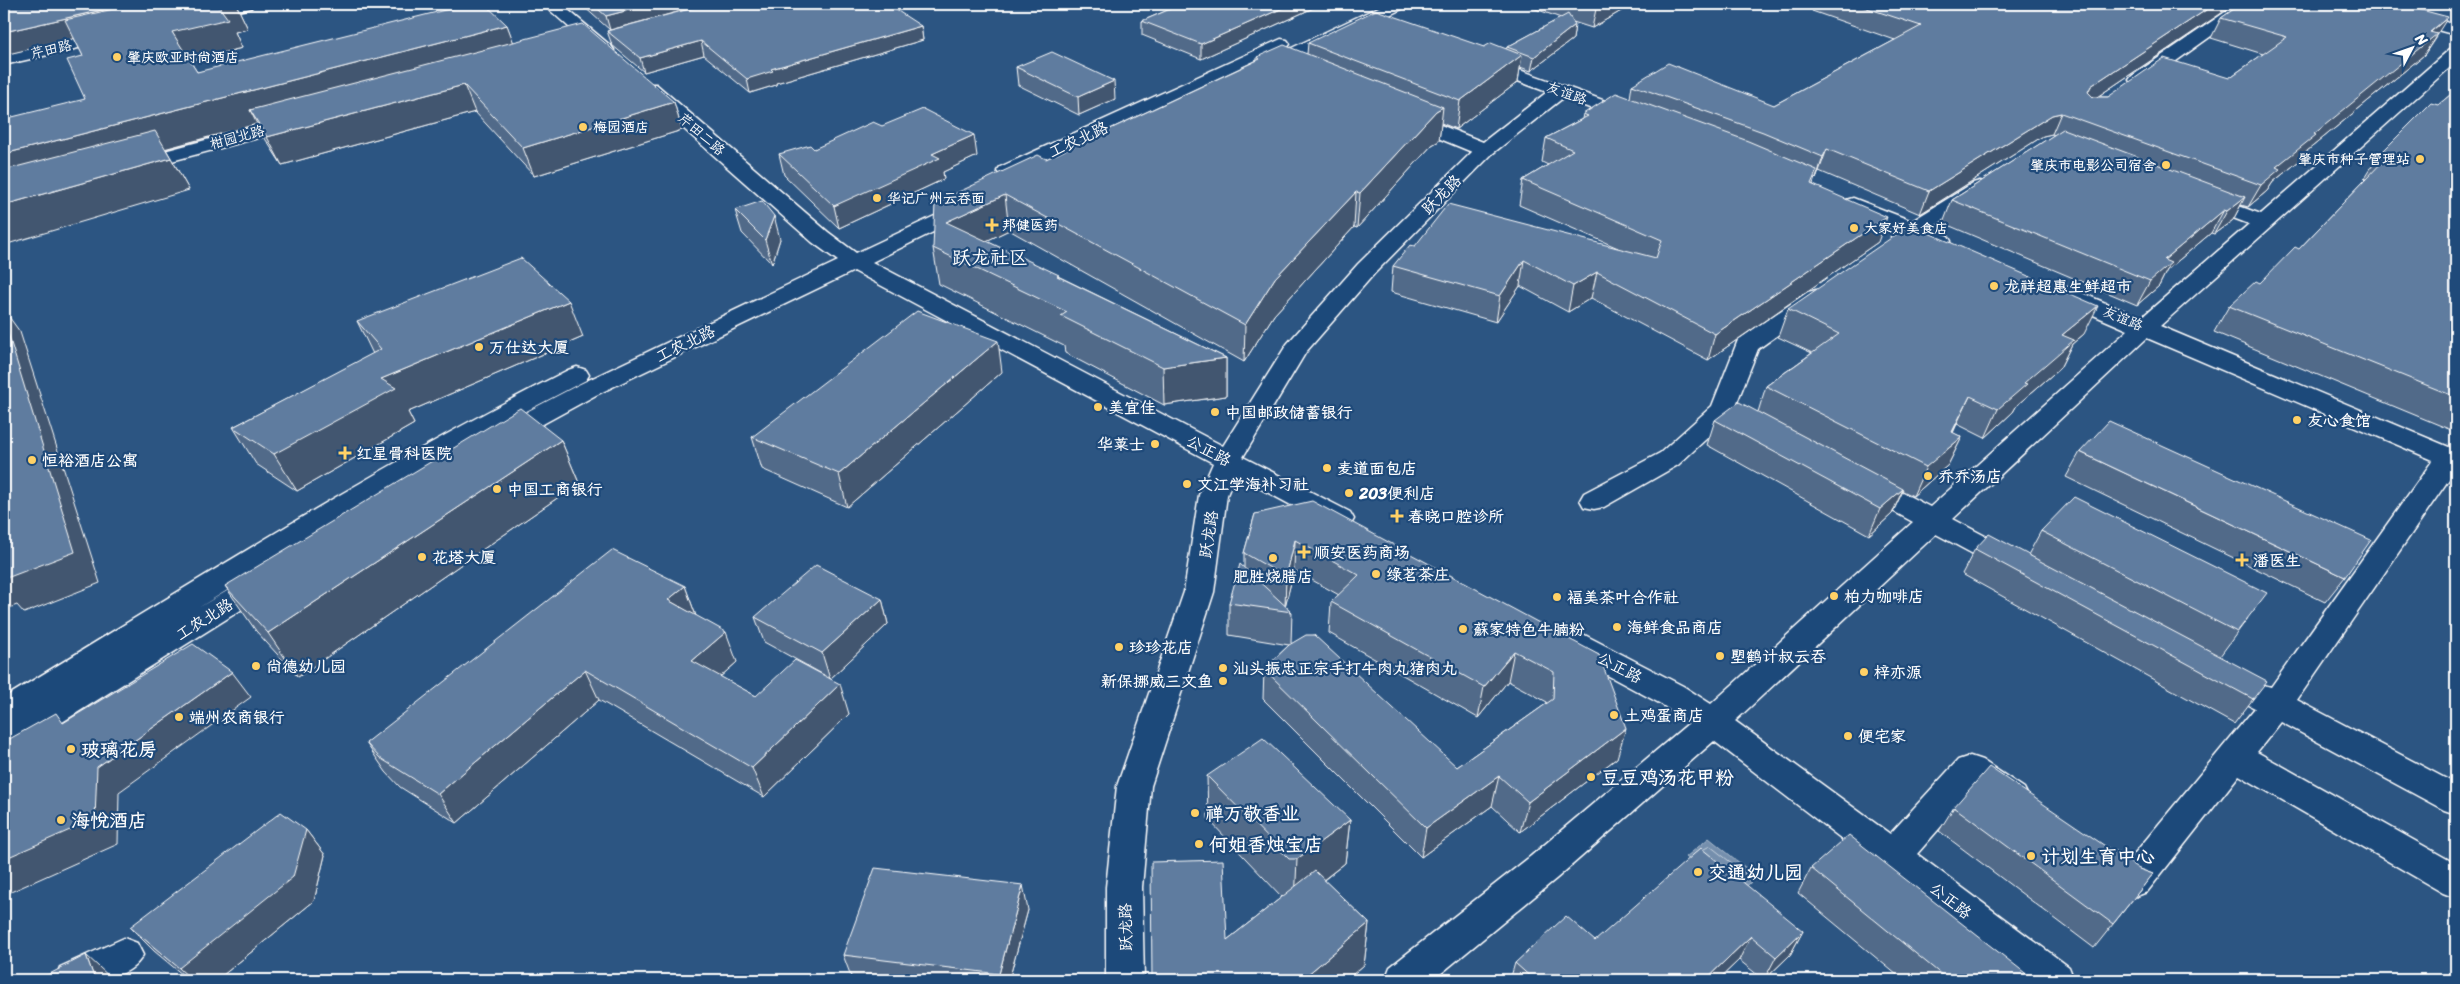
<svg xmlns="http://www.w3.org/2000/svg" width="2460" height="984" viewBox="0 0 2460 984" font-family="Sriracha,'LXGW WenKai TC',sans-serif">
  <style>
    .water { fill: #748fad; stroke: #acbcce }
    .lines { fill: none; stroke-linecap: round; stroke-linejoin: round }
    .shore { stroke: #c7d2de; stroke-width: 1 }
    .minor-casing { stroke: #fff; stroke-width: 3 }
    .major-casing { stroke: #fff; stroke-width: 3 }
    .minor { fill: #1f4a7a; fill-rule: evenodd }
    .major { fill: #1f4a7a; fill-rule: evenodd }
    .wall { fill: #516b89; stroke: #fff; fill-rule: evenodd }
    .shaded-wall { fill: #42576f; stroke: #fff }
    .building { fill: #5e7c9f; stroke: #fff }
    .poi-dot { fill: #ffd166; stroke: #1f4a7a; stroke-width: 2 }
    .labels { text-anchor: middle; stroke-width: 4.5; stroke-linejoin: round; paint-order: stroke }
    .far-street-label { font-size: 14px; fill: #fff; stroke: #1f4a7a }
    .far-poi-label { font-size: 14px; font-weight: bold; fill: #fff; stroke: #1f4a7a; text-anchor: start }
    .street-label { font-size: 16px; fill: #fff; stroke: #1f4a7a }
    .poi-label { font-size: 16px; font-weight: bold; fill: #fff; stroke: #1f4a7a; text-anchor: start }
    .quarter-label { font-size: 19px; fill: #fff; stroke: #1f4a7a }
    .near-poi-label { font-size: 19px; font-weight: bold; fill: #fff; stroke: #1f4a7a; text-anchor: start }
  </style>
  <rect width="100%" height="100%" fill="#2c5582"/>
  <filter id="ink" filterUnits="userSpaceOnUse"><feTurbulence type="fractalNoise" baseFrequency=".02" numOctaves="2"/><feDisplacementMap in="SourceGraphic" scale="10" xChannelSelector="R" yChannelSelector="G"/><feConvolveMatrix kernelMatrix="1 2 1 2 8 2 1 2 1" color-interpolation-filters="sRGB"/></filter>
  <g filter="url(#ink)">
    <path class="water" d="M1709,838L1757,877L1734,897L1686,857Z"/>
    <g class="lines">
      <path class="shore" d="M1704,849L1710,846L1747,875L1744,881"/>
      <g class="minor-casing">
        <path id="minor" d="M224,4H253L251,8L200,19L194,18L192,14L194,10Z
          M543,4H561L611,46L614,50L611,54H599Z
          M1385,4H1406L1404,8L1272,71H1260L1257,67L1260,63Z
          M2237,4H2256L2144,84H2132L2129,80L2132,76Z
          M112,30L118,31L121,35L118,39L4,65V55Z
          M1281,39L1287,40L1290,44L1287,48L1014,175L1007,177L1000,175L997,171L1000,167Z
          M2456,48V62L2160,326L2456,450V469L2297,700L2456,784V814L2444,810L2281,722L2257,752L2456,864V898L2443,893L2239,775L2147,892L2134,897C2118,891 2104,883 2096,867L2101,856L2114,851L2130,859L2255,708L2249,705L2244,696L2249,687L2260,684L2271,687L2433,460L2147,338L1953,519L2021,555L2026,562L2021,569L2011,572L2001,569L1936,534L1735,721L1890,834L1958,760L1970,756L1982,760L2024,788L2029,798L2024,808L2012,812L2000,808L1973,790L1917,854L2069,967L2074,980H2026L1714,741L1557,878L1433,980H1385L1390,967L1531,856L1689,723L1661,704L1555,647L1551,639L1555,631L1566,627L1577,631L1683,686L1711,704L1913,522L1856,491L1852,485L1856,479L1866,476L1876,479L1930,507L2128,330L2054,298L2050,293L2054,288L2062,286L2070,288L2141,318L2249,224L2194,203L2191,199L2194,195L2201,193L2208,195L2261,214L2450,49Z
          M1484,57L1641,114L1644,118L1641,122H1627L1563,98L1492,154L1374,274L1306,352L1243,457L1350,512L1354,519L1350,526L1340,529L1330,526L1235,475L1227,495L1214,592L1151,786L1142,887L1144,980H1106V887L1117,786L1184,592L1199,495L1213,463L854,271L596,395L510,442L501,444L492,442L488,436L492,430L578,385L838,261L812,242L642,92L640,88L642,84H656L828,232L856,253L960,204L967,202L974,204L978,208L974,212L872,262L1223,446L1287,344L1358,264L1472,152L1399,122L1396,118L1399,114H1413L1483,142L1547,92L1478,66L1475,62L1478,58Z
          M296,116L303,118L306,122L303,126L134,171L127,169L124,165L127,161Z
          M1980,181L1987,183L1990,187L1987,191L1930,229L1948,236L1951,241L1948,246L1940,248L1915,238L1902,244L1894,242L1891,237L1897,231L1846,208L1842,204L1846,200L1853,198L1912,221L1973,183Z
          M1816,290L1824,292L1828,297L1824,302L1758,349L1732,415L1678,465L1604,507L1594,509L1584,507L1580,500L1584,493L1660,453L1712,406L1738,340L1808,292Z
          M577,367L586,370L589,375L586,380L490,430L198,608L256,574L266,570L276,574L281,581L276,588L16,751L4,755V698C190,585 374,468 568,370Z
          M124,938L137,943L143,955C128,984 85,980 55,980L60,967Z"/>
      </g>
      <g class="major-casing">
        <path id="major" d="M2353,4H2379L2456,25V35L2355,8Z"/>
      </g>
      <use href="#minor" class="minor"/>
      <use href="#major" class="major"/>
    </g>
    <path class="wall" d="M4,4H236L248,29L235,32L242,48L190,61L197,72L507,25L513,42L674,102L682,130L534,176L475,112L282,165L264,137L257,124L166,149L189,190L85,99L83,56L74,38Z
      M582,4H695L610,30L583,6Z
      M1182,4H1322L1201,59L1142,35V21Z
      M1527,4H1633L1592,28L1573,22L1575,25L1573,39L1531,71L1520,67L1518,82L1456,129L1441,123L1439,141L1432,145L1357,228L1354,227L1274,315L1244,362L1009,230L986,241L1226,358V396L1164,405L1065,353L1064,346L939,284L933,248L1046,159L1257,60V57L1307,54L1308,43L1484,47L1506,49L1507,47L1561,18L1527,6Z
      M1814,4H2235L2097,97H2108L2229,78L2263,54L2211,38L2221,18L2241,4H2408L2406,6L2436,37L2424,55L2307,151L2304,157L2273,182L2267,191L2248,207L2241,205L2233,220L2214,234L2211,233L2167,270L2159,286L2137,305L1943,223L1952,200L2054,135L2052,134L2043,136L1920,214L1819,171L1816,179L1815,178L1813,184L1878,242L1708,360L1591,298L1568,312L1520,286L1496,322L1391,292L1393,266L1415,246L1618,248L1519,205L1523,180L1548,165L1542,162L1546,138L1582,119L1583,114L1630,98L1632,85L1774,105L1895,40L1812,11Z
      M921,26L923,40L776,83V85L750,93L704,55L644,72L612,45L607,31Z
      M1016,67L1115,99L1079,115L1018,85Z
      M2456,90V432L2214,332L2229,306L2260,283L2299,249L2366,179H2364L2379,155Z
      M882,126L977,156L943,172L944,179L839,228L784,175L779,154L814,149Z
      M735,210L780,239L772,264L742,233Z
      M1788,309L2084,334L2072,344L2060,368L2017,405L2013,412L1985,438L1957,424L1953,433L1962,437L1948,465L1913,496L1903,491L1892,514L1869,535L1707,445L1715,420L1758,412L1766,386L1812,353L1778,337Z
      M357,321L583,337L408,412L414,424L297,491L256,464L233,427L373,354Z
      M1002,372L847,507L762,469L752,437Z
      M561,440L579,483L298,677L256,631L225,586Z
      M2080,452L2345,577L2325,602L2066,477Z
      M1255,514L1599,655L1617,758L1520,832L1492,806L1421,857L1263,699L1264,669L1289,645L1229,635V603L1244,567V553ZM1294,570L1339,595L1331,602L1329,633L1478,718L1508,681L1547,702L1546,704L1457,767L1291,643L1292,612L1285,606Z
      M2041,531L2248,618L2220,656L2253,699L2234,724L1962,574L1975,549L2028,555Z
      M685,586L696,616L737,662L720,677L756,696L824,675L764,642L755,617L882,599L888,624L830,679L849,714L764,797L599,700L457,823L400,787L386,772L366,743Z
      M1207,776L1350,820L1345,863L1324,880L1369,923L1364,965L1346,980H1152L1227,940L1282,897L1208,819Z
      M1954,807L2139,869L2153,874L2094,948L1939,831Z
      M306,830L325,855L314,901L217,980H189L154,951L130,927Z
      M1811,868L2034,980H1903L1798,893Z
      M1028,910L1009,980H864L852,979L843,955Z
      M1803,931L1790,955L1764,980L1739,960L1718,980H1510L1515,963L1595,941Z"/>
    <path class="shaded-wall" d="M129,4H236L248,29L235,32L242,48L188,61L172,32L217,5L4,55V32Z
      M652,4H695L696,7L610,30L606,16Z
      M1292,4H1322L1201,59V44Z
      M1604,4H1633L1592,28L1596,9Z
      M2215,4H2235L2082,107L2088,92L2091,86Z
      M2448,17L2424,55L2307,151L2304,157L2273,182L2267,191L2248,207L2261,185L2276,167Z
      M507,25L518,54L250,110L257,124L4,192V154Z
      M1575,25L1573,39L1531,71L1534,57Z
      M921,26L923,40L776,83V85L750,93L747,79L771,69Z
      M701,41L704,55L644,72L640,58Z
      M1522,55L1518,82L1456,129L1460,101Z
      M1114,81L1115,99L1079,115L1078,97Z
      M464,85L475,112L282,165L267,137Z
      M674,102L682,130L534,176L523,148Z
      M1443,107L1439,141L1432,145L1357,228L1360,193L1436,111Z
      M2061,113L2052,134L2043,136L1920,214L1929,191L2052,115Z
      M974,135L977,156L943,172L944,179L839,228L834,206L932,154Z
      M1827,149L1819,171L1816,179L1823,157Z
      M171,158L189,190L4,245V205Z
      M1356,192L1354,227L1274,315L1244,362L1245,325L1275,278Z
      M1005,195L1009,230L953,257L946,222Z
      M2245,197L2233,220L2214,234L2227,211Z
      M2224,210L2211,233L2167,270L2159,286L2137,305L2150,281L2164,260Z
      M774,216L780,239L772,264L765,240Z
      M1887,217L1878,242L1708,360L1715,334Z
      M1524,260L1520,286L1496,322L1500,296Z
      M1597,272L1591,298L1568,312L1573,286Z
      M569,301L583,337L408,412L414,424L297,491L274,454L381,379Z
      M2098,306L2084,334L2072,344L2060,368L2017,405L2013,412L1985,438L1998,409L2024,383L2062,335Z
      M4,310L20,332L100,583L24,613L17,605L4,610Z
      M998,341L1002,372L847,507L839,474Z
      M1226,358V396L1164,405L1163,367Z
      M1970,396L1943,453L1962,437L1948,465L1913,496L1926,467L1952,432Z
      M561,440L579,483L298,677L268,633Z
      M1903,489L1892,514L1869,535L1880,509Z
      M1295,540L1294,570L1285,607L1286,577Z
      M685,586L696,616L668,600Z
      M882,599L888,624L830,679L822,653Z
      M726,632L737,662L704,691L692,661Z
      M1514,651L1508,681L1478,718L1484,687Z
      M585,670L599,700L457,823L438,794Z
      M232,672L251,697L119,792L118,844L4,895V859L97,767Z
      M840,684L849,714L764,797L752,768Z
      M1626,728L1617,758L1520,832L1528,802Z
      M1499,776L1492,806L1421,857L1426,828Z
      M1350,820L1345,863L1295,902L1297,859Z
      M306,830L325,855L314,901L217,980H192L179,968Z
      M1023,885L1028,910L1009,980H1001L999,974Z
      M1369,923L1364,965L1346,980H1301Z
      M1803,931L1790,955L1764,980L1776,957Z
      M1751,936L1739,960L1718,980H1705Z
      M86,955L112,979V980H95Z"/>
    <path class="building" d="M4,4H129L4,32Z
      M136,4H218H217L228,19L172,32L197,72L469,4H485L507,25L4,154V119L85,99L67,60L83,56L65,20Z
      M592,4H652L606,16Z
      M708,4H887L921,26L771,69L773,71L747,79L701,41L640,58L607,31Z
      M1182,4H1292L1201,44L1142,21Z
      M1582,4H1604L1596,9Z
      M1855,4H2215L2091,86L2088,92L2093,97H2108L2164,58L2229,78L2287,37L2221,18L2241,4H2399L2448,17L2430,32L2437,34L2314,134L2316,135L2276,167L2280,169L2261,185L2061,113L2052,115L1929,191L1827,149L1823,157L1763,132L1632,85L1668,63L1774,105L1921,26Z
      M1376,10L1484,47L1491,43L1522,55L1460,101L1308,43Z
      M1568,14L1575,25L1534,57L1507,47Z
      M583,24L674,102L523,148L464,85L267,137L250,110Z
      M1284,45L1443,107L1436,111L1360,193L1356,192L1275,278L1245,325L1005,195L946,222L1059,275L1057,276L1226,358L1163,367L1061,316L1067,312L933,248L935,203L1038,155L1046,159L1260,59L1257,57Z
      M1052,52L1114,81L1078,97L1016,67Z
      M2456,90V397L2229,306L2256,281L2260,283L2295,247L2299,249L2387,157L2379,155L2431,103L2438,105Z
      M1616,93L1748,141L1817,170L1811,184L1887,217L1715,334L1597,272L1573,286L1524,260L1500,296L1393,266L1410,245L1415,246L1448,204L1656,258L1662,240L1523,180L1573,150L1546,138L1588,116L1583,114Z
      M923,109L974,135L932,154L940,158L834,206L779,154L810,145L814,149L873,122L882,126Z
      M2063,129L2245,197L2227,211L2224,210L2164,260L2171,263L2150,281L1952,200Z
      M155,131L171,158L4,205V170Z
      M762,201L774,216L765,240L735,210Z
      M1910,225L2098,306L2062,335L2074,340L2024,383L2027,384L1998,409L1970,396L1952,432L1962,437L1926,467L1766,386L1839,334L1788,309Z
      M521,258L569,301L381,379L396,388L274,454L233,427L381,349L357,321Z
      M917,311L998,341L839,474L752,437Z
      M4,320L75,552L4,579Z
      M1739,402L1903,489L1880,509L1715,420Z
      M520,408L561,440L268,633L225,586Z
      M2109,421L2371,540L2345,577L2080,452Z
      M2074,497L2267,593L2237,632L2041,531Z
      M1312,501L1599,655L1626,728L1528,802L1499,776L1426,828L1264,669L1289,645L1306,635H1314L1457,767L1553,699L1554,672L1514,651L1484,687L1331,602L1359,575L1295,540L1286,577L1244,553L1255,514Z
      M1989,534L2267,681L2253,699L1975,549Z
      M612,550L685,586L668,600L726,632L692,661L756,696L795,660L840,684L752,768L585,670L438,794L380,758L366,743Z
      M1240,564L1292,612L1229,603Z
      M816,565L882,599L822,653L755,617Z
      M193,644L232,672L97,767L95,819L4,859V742L56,713L63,723Z
      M1263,738L1350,820L1297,859H1289L1207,776Z
      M1989,767L2139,869L2153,874L2113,924L1954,807Z
      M281,812L306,830L293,877L179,968L130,927Z
      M1849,835L2034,980H1948L1811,868Z
      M1701,848L1803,931L1776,957L1751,936L1705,980H1534L1515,963L1566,916L1595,941Z
      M1223,860L1227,940L1315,871L1369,923L1301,980H1152L1151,862Z
      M875,868L1023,885L999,974L843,955Z
      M86,955L95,980H38Z"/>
  </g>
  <g class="poi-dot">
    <circle cx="117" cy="57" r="5"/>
    <circle cx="583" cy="127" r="5"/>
    <circle cx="2420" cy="159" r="5"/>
    <circle cx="2166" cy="165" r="5"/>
    <circle cx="877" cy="198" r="5"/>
    <path d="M989.5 217.5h5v5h5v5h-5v5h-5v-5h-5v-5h5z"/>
    <circle cx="1854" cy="228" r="5"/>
    <circle cx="1994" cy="286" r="5"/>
    <circle cx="479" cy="347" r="5"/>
    <circle cx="1098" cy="407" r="5"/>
    <circle cx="1215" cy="412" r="5"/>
    <circle cx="2297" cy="420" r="5"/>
    <circle cx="1155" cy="444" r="5"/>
    <path d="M342.5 445.5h5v5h5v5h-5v5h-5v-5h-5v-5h5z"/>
    <circle cx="32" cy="460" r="5"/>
    <circle cx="1327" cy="468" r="5"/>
    <circle cx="1928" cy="476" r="5"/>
    <circle cx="1187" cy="484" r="5"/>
    <circle cx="497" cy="489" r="5"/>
    <circle cx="1349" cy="493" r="5"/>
    <path d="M1394.5 508.5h5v5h5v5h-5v5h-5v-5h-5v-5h5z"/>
    <path d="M1301.5 544.5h5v5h5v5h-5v5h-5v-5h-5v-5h5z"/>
    <circle cx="422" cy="557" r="5"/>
    <circle cx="1273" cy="558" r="5"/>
    <path d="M2239.5 552.5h5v5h5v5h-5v5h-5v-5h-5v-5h5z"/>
    <circle cx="1376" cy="574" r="5"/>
    <circle cx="1834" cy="596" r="5"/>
    <circle cx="1557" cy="597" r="5"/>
    <circle cx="1617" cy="627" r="5"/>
    <circle cx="1463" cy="629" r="5"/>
    <circle cx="1119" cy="647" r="5"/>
    <circle cx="1720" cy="656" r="5"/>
    <circle cx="256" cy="666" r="5"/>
    <circle cx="1223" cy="668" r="5"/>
    <circle cx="1864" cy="672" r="5"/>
    <circle cx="1223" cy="681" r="5"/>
    <circle cx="1614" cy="715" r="5"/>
    <circle cx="179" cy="717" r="5"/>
    <circle cx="1848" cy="736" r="5"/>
    <circle cx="71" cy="749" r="5"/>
    <circle cx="1591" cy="777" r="5"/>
    <circle cx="1195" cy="813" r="5"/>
    <circle cx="61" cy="820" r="5"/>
    <circle cx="1199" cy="844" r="5"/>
    <circle cx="2031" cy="856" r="5"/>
    <circle cx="1698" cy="872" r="5"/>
  </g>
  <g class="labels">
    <g class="far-street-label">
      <text transform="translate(51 49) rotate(-13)" y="5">芹田路</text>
      <text transform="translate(1567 93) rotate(20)" y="5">友谊路</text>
      <text transform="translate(702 134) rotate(41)" y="5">芹田二路</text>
      <text transform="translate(237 137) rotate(-15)" y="5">柑园北路</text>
      <text transform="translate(2123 318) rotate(23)" y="5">友谊路</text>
    </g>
    <g class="far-poi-label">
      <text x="127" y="62">肇庆欧亚时尚酒店</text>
      <text x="593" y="132">梅园酒店</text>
      <text x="2410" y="164" text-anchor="end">肇庆市种子管理站</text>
      <text x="2156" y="170" text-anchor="end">肇庆市电影公司宿舍</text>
      <text x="887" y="203">华记广州云吞面</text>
      <text x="1002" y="230">邦健医药</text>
      <text x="1864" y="233">大家好美食店</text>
    </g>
    <g class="street-label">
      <text transform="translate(1078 139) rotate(-25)" y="6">工农北路</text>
      <text transform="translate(1441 194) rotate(-45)" y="6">跃龙路</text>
      <text transform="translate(685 343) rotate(-26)" y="6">工农北路</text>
      <text transform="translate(1209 450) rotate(28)" y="6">公正路</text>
      <text transform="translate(1208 534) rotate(-81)" y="6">跃龙路</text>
      <text transform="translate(204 619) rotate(-32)" y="6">工农北路</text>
      <text transform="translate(1620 667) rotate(28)" y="6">公正路</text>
      <text transform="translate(1951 900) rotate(38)" y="6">公正路</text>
      <text transform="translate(1125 927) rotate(-91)" y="6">跃龙路</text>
    </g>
    <g class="poi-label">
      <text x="2004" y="292">龙祥超惠生鲜超市</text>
      <text x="489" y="353">万仕达大厦</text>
      <text x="1108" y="413">美宜佳</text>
      <text x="1225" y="418">中国邮政储蓄银行</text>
      <text x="2307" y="426">友心食馆</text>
      <text x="1145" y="450" text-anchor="end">华莱士</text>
      <text x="356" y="459">红星骨科医院</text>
      <text x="42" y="466">恒裕酒店公寓</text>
      <text x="1337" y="474">麦道面包店</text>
      <text x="1938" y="482">乔乔汤店</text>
      <text x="1197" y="490">文江学海补习社</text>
      <text x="507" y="495">中国工商银行</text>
      <text x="1359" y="499">203便利店</text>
      <text x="1408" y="522">春晓口腔诊所</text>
      <text x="1314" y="558">顺安医药商场</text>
      <text x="432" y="563">花塔大厦</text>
      <text x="2253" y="566">潘医生</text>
      <text x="1386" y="580">绿茗茶庄</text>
      <text x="1273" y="582" text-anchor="middle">肥胜烧腊店</text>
      <text x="1844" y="602">柏力咖啡店</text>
      <text x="1567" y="603">褔美茶叶合作社</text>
      <text x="1627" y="633">海鲜食品商店</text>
      <text x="1473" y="635">蘇家特色牛腩粉</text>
      <text x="1129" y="653">珍珍花店</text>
      <text x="1730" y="662">塱鹤计叔云吞</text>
      <text x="266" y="672">尚德幼儿园</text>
      <text x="1233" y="674">汕头振忠正宗手打牛肉丸猪肉丸</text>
      <text x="1874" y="678">梓亦源</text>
      <text x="1213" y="687" text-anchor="end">新保挪威三文鱼</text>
      <text x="1624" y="721">土鸡蛋商店</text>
      <text x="189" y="723">端州农商银行</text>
      <text x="1858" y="742">便宅家</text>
    </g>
    <g class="quarter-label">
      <text x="990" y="264">跃龙社区</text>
    </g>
    <g class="near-poi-label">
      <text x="81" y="756">玻璃花房</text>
      <text x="1601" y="784">豆豆鸡汤花甲粉</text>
      <text x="1205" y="820">禅万敬香业</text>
      <text x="71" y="827">海悦酒店</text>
      <text x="1209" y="851">何姐香烛宝店</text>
      <text x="2041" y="863">计划生育中心</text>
      <text x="1708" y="879">交通幼儿园</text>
    </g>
  </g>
  <rect width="2460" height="984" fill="none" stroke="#1f4a7a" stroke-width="20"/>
  <rect x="10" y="10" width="2440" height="964" fill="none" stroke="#fff" stroke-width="2" filter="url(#ink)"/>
  <g transform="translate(2412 48) rotate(49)" stroke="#1f4a7a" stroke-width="4" paint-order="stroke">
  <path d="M0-4L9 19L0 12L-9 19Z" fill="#ffffff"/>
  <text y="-8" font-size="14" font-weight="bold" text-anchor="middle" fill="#ffffff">N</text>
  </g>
</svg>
